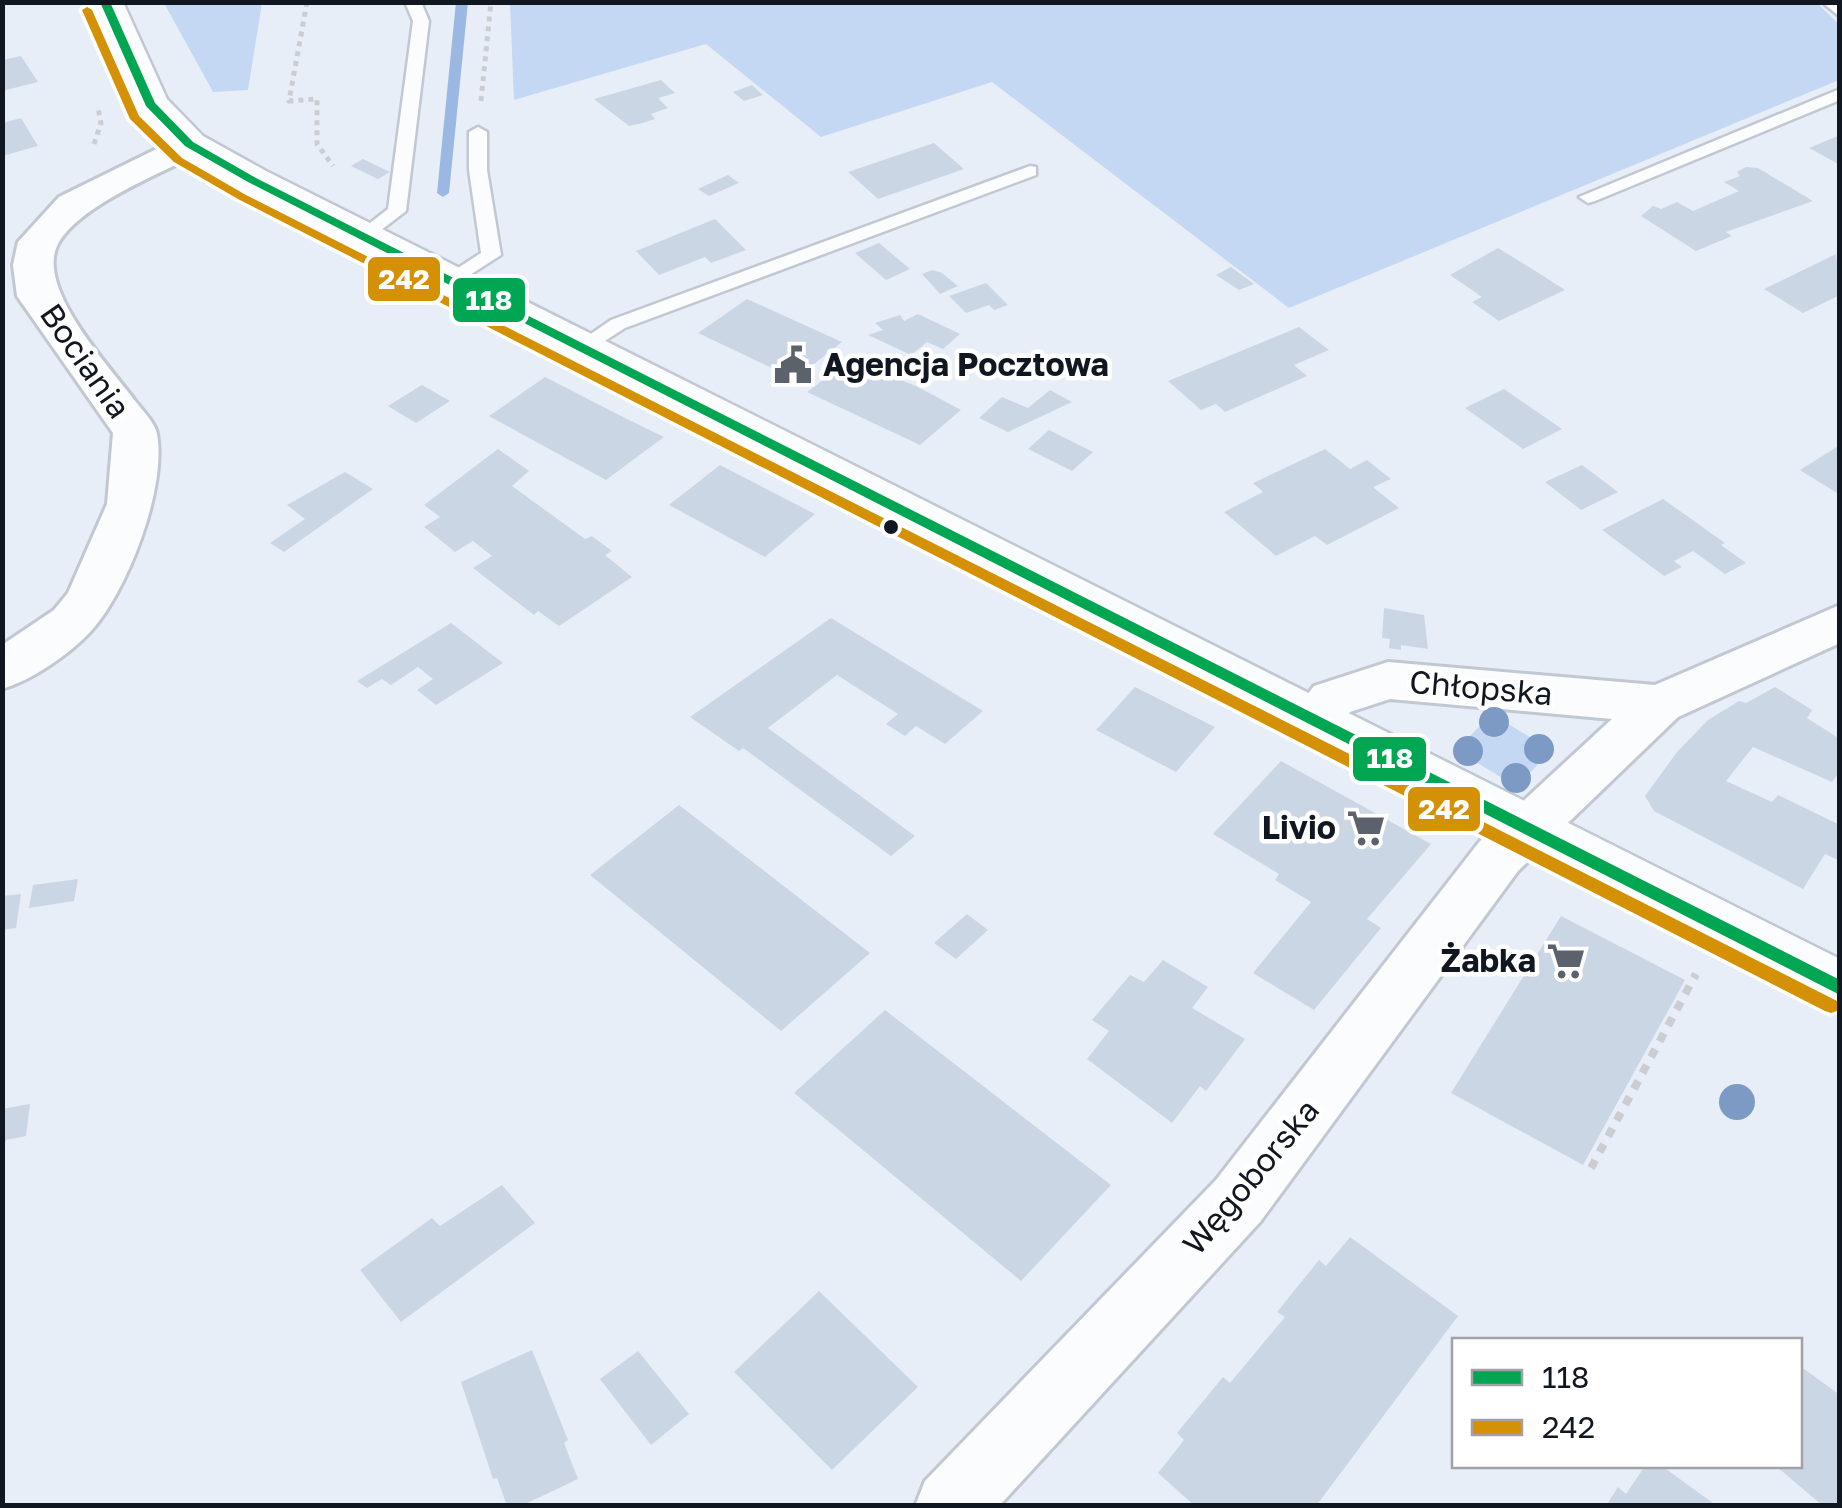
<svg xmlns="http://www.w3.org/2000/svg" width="1842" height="1508" viewBox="0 0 1842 1508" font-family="'Golos Text',sans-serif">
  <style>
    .green { fill: #c4d8f4 }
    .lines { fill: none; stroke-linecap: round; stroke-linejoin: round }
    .stream { fill: #9ab8e1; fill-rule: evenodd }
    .building { fill: #cbd6e5 }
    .lane-casing { stroke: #c2c8d1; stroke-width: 5 }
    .street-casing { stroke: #c2c8d1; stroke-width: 6 }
    .secondary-casing { stroke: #c2c8d1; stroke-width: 5 }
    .path-far1 { stroke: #cbcdd1; stroke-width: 5; stroke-dasharray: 5 5; stroke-linecap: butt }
    .path { stroke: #cbcdd1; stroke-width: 8; stroke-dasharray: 9 9; stroke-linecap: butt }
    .lane { fill: #fbfcfe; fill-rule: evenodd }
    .street { fill: #fbfcfe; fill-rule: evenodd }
    .secondary { fill: #fbfcfe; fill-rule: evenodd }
    .bus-1-casing { stroke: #fff; stroke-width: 7 }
    .bus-2-casing { stroke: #fff; stroke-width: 7 }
    .bus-1 { fill: #00a651; fill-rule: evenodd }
    .bus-2 { fill: #d49105; fill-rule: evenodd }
    .tree { fill: #7c9ac4 }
    .bus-dot { fill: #111720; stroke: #fff; stroke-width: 4 }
    .labels { text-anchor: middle; stroke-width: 9; stroke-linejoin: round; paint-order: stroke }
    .street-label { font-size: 32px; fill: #111720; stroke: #fff }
    .poi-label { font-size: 32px; font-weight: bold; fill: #111720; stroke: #fff; text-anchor: end }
    .line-badge { stroke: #fff; stroke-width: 4 }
    .badge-label { font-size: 28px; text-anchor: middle; font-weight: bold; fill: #fff }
  </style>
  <rect width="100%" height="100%" fill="#e7eef7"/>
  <path class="green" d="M164,3H262L248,90L213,92Z
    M510,3H1817L1839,24V80L1289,308L992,82L821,137L706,44L514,100Z
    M1492,714L1551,750L1517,787L1456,750Z"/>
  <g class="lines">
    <path class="stream" d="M456,2H468L449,193L443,197L437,193Z"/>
  </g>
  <path class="building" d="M21,56L38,82L2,91V60Z
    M661,80L675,93L658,98L668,108L651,114L655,119L643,123L629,126L594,99Z
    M752,85L763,95L744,101L733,92Z
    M21,118L38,146L2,156V123Z
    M1840,135V165L1809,148Z
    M934,143L964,169L878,199L848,172Z
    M363,159L390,172L378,179L351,166Z
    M1746,167L1758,168L1813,201L1726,232L1732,236L1696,251L1641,216L1653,206L1661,209L1677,202L1693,211L1739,191L1724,182L1740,176L1737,172Z
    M728,175L739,183L709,196L698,189Z
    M715,219L746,250L711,263L705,257L659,275L636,251Z
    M879,243L910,269L886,280L855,253Z
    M1498,248L1537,272L1565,290L1499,321L1472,302L1482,297L1450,275Z
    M1836,254L1840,295L1803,313L1764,289Z
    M1231,267L1254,284L1239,290L1216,275Z
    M932,270L942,273L958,286L940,294L922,274Z
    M986,283L1008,305L994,310L989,305L966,313L949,296Z
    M747,299L842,342L795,379L698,333Z
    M918,314L960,334L943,349L927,342L911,355L868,335L883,330L875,323L900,315L904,321Z
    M1299,327L1329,350L1294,365L1307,376L1225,412L1216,404L1201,410L1168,381Z
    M851,359L918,387L961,410L920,445L807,392Z
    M545,377L623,417L664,437L606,480L489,416Z
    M422,385L450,401L416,423L388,406Z
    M1504,389L1562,429L1523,449L1465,408Z
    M1050,390L1072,402L1008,432L979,418L1002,397L1028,408Z
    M1049,430L1093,452L1072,471L1028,449Z
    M1840,445V495L1800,470Z
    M498,449L529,471L512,486L585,539L592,536L612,551L605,555L632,577L559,626L538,611L534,615L473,568L492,556L473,541L455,552L424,527L440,517L424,505Z
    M1325,449L1350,469L1367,460L1391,479L1373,487L1399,508L1327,545L1315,536L1276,556L1224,512L1263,492L1253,483Z
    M720,465L815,514L765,557L669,505Z
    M1582,465L1618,492L1581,510L1545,482Z
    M345,472L373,489L284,552L270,543L305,519L287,505Z
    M1663,499L1725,543L1721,545L1746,563L1725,574L1693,551L1674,561L1682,567L1664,576L1602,530Z
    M1384,608L1424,615L1428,649L1401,645V650L1389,648L1390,639L1382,638Z
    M831,618L983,711L945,744L916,726L905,736L886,724L898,714L837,675L768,728L915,836L891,856L743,748L739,751L690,717Z
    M451,623L503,663L436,705L417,690L433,679L418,667L391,685L382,679L367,688L357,681Z
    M1135,687L1215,727L1176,772L1096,730Z
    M1775,687L1812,710L1807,718L1840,739V771L1832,782L1753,747L1726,781L1772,802L1778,795L1840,825L1838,860L1825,854L1803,889L1654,811L1645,796L1677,752L1708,720L1739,701L1746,703Z
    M1281,761L1431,844L1367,919L1381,928L1314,1010L1253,973L1311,902L1275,880L1279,874L1213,834Z
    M679,805L870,953L781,1031L590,875Z
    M78,879L74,901L29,908L33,885Z
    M21,894L16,928L2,930V896Z
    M967,914L988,930L956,959L934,943Z
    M1561,916L1685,980L1583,1165L1451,1093Z
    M1163,960L1208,987L1192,1008L1245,1039L1206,1091L1200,1086L1172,1123L1087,1059L1109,1031L1092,1020L1130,975L1144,982Z
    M885,1010L1111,1185L1021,1281L794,1093Z
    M30,1104L26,1136L6,1140L2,1153V1109Z
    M502,1185L535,1223L401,1322L360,1270L432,1218L440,1226Z
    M1350,1237L1458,1316L1316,1506H1195L1158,1473L1184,1440L1177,1433L1223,1377L1230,1383L1285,1317L1277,1312L1319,1260L1326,1266Z
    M819,1291L918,1387L832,1470L734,1372Z
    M532,1350L568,1440L564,1443L578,1479L521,1506H507L497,1478L493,1479L461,1382Z
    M638,1351L689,1414L651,1445L600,1379Z
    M1800,1366L1840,1395V1506H1823L1776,1466H1800Z
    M1645,1466H1662L1717,1506H1606L1618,1487L1626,1494Z"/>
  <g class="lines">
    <g class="lane-casing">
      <path id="lane" d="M405,2H421L429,21L406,211L363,244L354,238L356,234L388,209L413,21Z
        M1822,2H1840V17Z
        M1840,89V100L1595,201L1588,203L1579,197Z
        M478,127L487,132V170L501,255L448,289L438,283L441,279L481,253L469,170V132Z
        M1030,166L1036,167V175L625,328L586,353H572L569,349L611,320Z"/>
    </g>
    <g class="street-casing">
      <path id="street" d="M189,133L202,136L208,144L202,152C164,172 76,206 57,246C37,290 111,368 136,402C143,411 155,423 157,434C167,488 127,592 91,631C70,654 32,680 2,689V645L54,610L68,593L107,504L113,433L17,296L13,265L18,242L59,197Z
        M1840,605V643L1678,717L1518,871L1260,1222L999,1506H915L925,1481L1216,1180L1480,841L1612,719L1390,699L1350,712L1332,734L1314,739L1296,734L1288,720L1314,686L1388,662L1655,685Z"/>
    </g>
    <g class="secondary-casing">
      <path id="secondary" d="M87,2H123L167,99L203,136L266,171L1840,959V1013L238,189L175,152L137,112Z"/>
    </g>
    <path class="path-far1" d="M307,2L289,101L317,99V144L333,166
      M481,101L491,2
      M94,144L101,123L98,108"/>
    <path class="path" d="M1591,1168L1696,974"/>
    <use href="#lane" class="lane"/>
    <use href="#street" class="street"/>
    <use href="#secondary" class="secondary"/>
    <g class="bus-1-casing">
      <path id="bus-1" d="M100,2H110L155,103L193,142L256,178L1840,980V995L248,182L185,146L146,106Z"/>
    </g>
    <g class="bus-2-casing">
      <path id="bus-2" d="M87,7L92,10L139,116L182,158L246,195L1837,1001L1839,1006L1837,1011L1831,1013L1825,1011L238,199L174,162L130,119L82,10Z"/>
    </g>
    <use href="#bus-1" class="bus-1"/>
    <use href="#bus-2" class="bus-2"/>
  </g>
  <g class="tree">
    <circle cx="1494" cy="722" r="15"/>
    <circle cx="1539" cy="749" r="15"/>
    <circle cx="1468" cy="751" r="15"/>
    <circle cx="1516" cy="778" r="15"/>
    <circle cx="1737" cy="1102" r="18"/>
  </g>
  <defs>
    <g id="civic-bare" transform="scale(3)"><path d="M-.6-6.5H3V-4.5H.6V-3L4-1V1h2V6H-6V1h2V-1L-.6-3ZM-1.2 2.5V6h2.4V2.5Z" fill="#5c626b" stroke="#fff" stroke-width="2.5" paint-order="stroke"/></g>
    <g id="supermarket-bare" transform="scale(3)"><path d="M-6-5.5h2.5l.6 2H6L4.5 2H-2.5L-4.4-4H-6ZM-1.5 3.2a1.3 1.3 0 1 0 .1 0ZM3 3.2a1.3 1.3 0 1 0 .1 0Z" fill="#5c626b" stroke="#fff" stroke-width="2.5" paint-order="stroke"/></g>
  </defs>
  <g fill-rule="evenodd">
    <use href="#civic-bare" x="793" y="365"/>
    <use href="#supermarket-bare" x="1366" y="828"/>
    <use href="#supermarket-bare" x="1566" y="961"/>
  </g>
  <circle class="bus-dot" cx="891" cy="527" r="9"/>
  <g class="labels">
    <g class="street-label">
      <text transform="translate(85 361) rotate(55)" y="11">Bociania</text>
      <text transform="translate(1481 688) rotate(5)" y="11">Chłopska</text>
      <text transform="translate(1251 1177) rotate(-50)" y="11">Węgoborska</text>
    </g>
    <g class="poi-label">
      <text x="823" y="376" text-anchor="start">Agencja Pocztowa</text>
      <text x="1336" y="839">Livio</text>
      <text x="1536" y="972">Żabka</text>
    </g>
  </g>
  <g class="line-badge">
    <rect x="366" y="255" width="76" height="48" rx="10" fill="#d49105"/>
    <rect x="451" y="276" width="76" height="48" rx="10" fill="#00a651"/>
    <rect x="1351" y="735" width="77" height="48" rx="10" fill="#00a651"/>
    <rect x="1406" y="785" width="76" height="48" rx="10" fill="#d49105"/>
  </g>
  <g class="badge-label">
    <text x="404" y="289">242</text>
    <text x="489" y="310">118</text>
    <text x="1390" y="768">118</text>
    <text x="1444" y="819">242</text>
  </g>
  <rect width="1842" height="1508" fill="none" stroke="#111720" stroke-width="10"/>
  <rect x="1452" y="1338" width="350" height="130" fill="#ffffff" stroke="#a0a2a6" stroke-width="2.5"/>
  <rect x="1472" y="1370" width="50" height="15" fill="#00a651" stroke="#a0a2a6" stroke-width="2.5"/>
  <text x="1542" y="1388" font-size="30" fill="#111720">118</text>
  <rect x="1472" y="1420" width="50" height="15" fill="#d49105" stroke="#a0a2a6" stroke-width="2.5"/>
  <text x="1542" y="1438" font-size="30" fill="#111720">242</text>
</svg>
